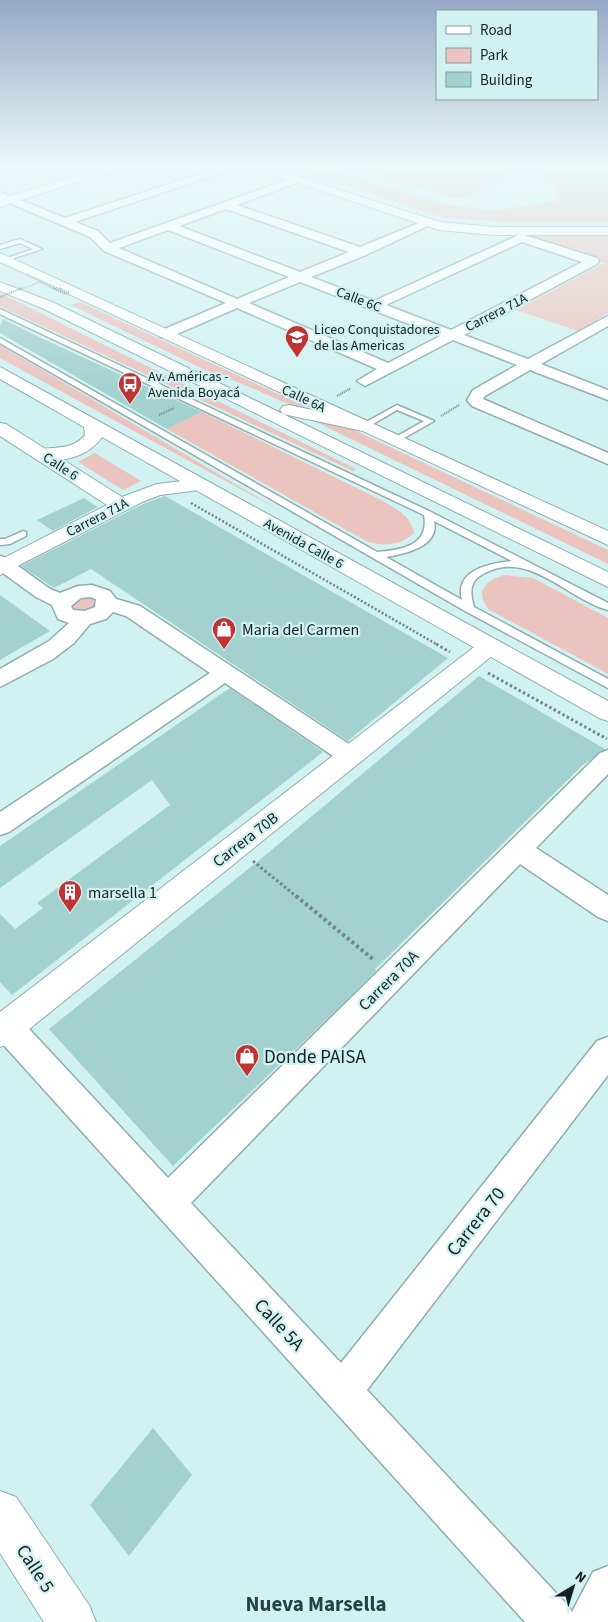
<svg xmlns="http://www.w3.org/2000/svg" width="608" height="1622" viewBox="0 0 608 1622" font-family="'Source Sans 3',sans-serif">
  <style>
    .green { fill: #ebc4c0 }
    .building { fill: #a2d1d0 }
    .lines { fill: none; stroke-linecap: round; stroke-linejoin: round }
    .lane-casing { stroke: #8faead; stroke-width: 3 }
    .street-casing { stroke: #8faead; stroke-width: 3 }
    .secondary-casing { stroke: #8faead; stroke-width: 2 }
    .highway-casing { stroke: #8faead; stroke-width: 2 }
    .path-far3 { stroke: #718787; stroke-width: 2; stroke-dasharray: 1 1; stroke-linecap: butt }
    .path-far2 { stroke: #718787; stroke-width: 2.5; stroke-dasharray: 2 2; stroke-linecap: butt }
    .path-far1 { stroke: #718787; stroke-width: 3; stroke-dasharray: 2.5 2.5; stroke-linecap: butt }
    .path { stroke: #718787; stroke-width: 4; stroke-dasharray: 3 3; stroke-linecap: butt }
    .lane { fill: #fff; fill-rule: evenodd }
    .street { fill: #fff; fill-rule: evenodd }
    .secondary { fill: #fff; fill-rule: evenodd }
    .highway { fill: #fff; fill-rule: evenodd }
    .path-bridge-far1 { stroke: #718787; stroke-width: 1; stroke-dasharray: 1 1; stroke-linecap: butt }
    .path-bridge { stroke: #718787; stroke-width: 2; stroke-dasharray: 1 1; stroke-linecap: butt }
    .labels { text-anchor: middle; stroke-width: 4.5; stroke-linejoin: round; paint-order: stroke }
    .far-street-label { font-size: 14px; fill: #152121; stroke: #d1f2f1 }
    .far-poi-label { font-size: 14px; fill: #152121; stroke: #d1f2f1; text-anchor: start }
    .poi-label { font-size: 16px; fill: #152121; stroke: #d1f2f1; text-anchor: start }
    .street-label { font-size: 16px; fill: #152121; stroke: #d1f2f1 }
    .near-poi-label { font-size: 19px; fill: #152121; stroke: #d1f2f1; text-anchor: start }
    .near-street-label { font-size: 19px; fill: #152121; stroke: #d1f2f1 }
    .near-neighbourhood-label { font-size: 21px; font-weight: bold; fill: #264242; stroke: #d1f2f1 }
  </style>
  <rect width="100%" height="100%" fill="#d1f2f1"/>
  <path class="green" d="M278,165H314L440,203L493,211L555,201L558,191L543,174L548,165H608V222H513L446,218Z
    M339,165H514L526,168L472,195L458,199Z
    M514,234L608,235V313L578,331L516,310L604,263Z
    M0,293L38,312L356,469L353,471L8,310L0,306Z
    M80,302L319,413C280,405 246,382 207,371L71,305Z
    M0,345L281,511L0,358Z
    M202,412L385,502C399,511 411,516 414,533C400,546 383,547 366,541L167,429Z
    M314,421L350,428L608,550V564Z
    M95,453L141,481L123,490L78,462Z
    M504,575L533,578L608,618V674L488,609C475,591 485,581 504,575Z
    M85,594L98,599V608L74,614L68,602Z"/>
  <path class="building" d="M3,319L39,337L202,412L167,429L0,333V326Z
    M165,496L448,658L348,741L91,569L54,588L21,566L143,504Z
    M84,498L98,507L53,531L37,520Z
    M0,595L50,631L0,660Z
    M479,676L605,749L583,765L375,969L376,971L344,1003L173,1166L49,1029L262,858Z
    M230,688L323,752L12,995L0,982V914L15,929L43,908L37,903L170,805L152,780L0,888V846Z
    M153,1428L192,1475L129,1556L90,1505Z"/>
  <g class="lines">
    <g class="lane-casing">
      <path id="lane" d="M20,239L42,249L5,261V259L33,249L20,243L0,249V245Z
        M0,309L431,512L608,603V610C567,599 528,548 483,574C469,581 470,594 474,607L608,679V688L465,611L0,343V338L377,552C401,550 430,546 424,515L0,314ZM434,521L512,561C490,563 454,570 462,600L386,557C404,554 440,547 434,521Z
        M397,405L434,421L395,443L391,441L392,439L424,421L397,410L366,428L359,426Z
        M23,531L26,532V536L10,544L0,545V539H5Z"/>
    </g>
    <g class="street-casing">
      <path id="street" d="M0,165H9L0,169Z
        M227,165H244L75,222L98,231L110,243L295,177L300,180L299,182L237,205L360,247L424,221H432L434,223L366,255L311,277L374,301L521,234L597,258L599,261L597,264L464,335L528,359L608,316V326L541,364L608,390V400L530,370L485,396L483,399L608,453V464L472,406L467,400L473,390L517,365L453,340L365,386L357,381L377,369L237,308L170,337H160L158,334L160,331L226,303L104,251L90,237L0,199V192L65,218ZM226,209L349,252L300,272L179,226ZM168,230L289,277L237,299L119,248ZM522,242L582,262L451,330L386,305ZM300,282L440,336L388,363L249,303Z
        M0,556L7,558L50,589L60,593L78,586L92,585L110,591L116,599L140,606L358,750L362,756L358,762L350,765L342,762L225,683L9,832L0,835V812L210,673L126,616L113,612L106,619L90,624L74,643L53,659L0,687V669L49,641L69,623L58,619L52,605L36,597L0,571ZM90,597L96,599L95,607L85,611L73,610L71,606L81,598Z
        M608,750V774L536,848L608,895V921L598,917L520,864L191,1203L341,1363L597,1041L608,1037V1075L367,1390L569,1607L572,1612L593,1572L608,1566V1622H525L0,1041V1016L7,1013L18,1017L168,1178L600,753Z"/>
    </g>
    <g class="secondary-casing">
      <path id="secondary" d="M111,165H129L0,207V199Z
        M243,165H261L440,222L494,227H608V235H494L439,230Z
        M0,253L608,531V545L0,262Z
        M0,423L6,424L122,497L157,484L200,479L207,481L210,485L207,489L160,495L142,502L0,575V560L107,505L0,436Z
        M490,638L498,641L502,646L498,651L12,1043L0,1047V1012L482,641Z
        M0,1491L16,1497L89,1605L96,1622H44L0,1553Z"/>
    </g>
    <g class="highway-casing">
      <path id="highway" d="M0,282L52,302L283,414L280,410L283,406L289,405L369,422L372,426L369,430L363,431L283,414L608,572V587L42,308L0,291Z
        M0,367L608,701V721L599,718L102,437C89,457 60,464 36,458L34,454L36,450C54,446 72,451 85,435L84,427L0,379Z"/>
    </g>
    <path class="path-far3" d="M337,396L351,388
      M159,415L174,408
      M441,416L459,405"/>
    <path class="path-far2" d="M191,503L438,645"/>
    <path class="path-far1" d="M436,644L450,652
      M488,673L607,739
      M253,861L297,897"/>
    <path class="path" d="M296,896L374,960"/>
    <use href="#lane" class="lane"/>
    <use href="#street" class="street"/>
    <use href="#secondary" class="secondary"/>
    <use href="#highway" class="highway"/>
    <path class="path-bridge-far1" d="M27,274L62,290
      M19,290L39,282L56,290"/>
    <path class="path-bridge" d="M53,288L65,294L69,293L59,288
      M0,297L22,288"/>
  </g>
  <linearGradient id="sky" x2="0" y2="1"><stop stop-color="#97a8c6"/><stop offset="0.42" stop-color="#eaf9f9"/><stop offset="1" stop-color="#eaf9f9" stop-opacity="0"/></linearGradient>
  <rect width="608" height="393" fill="url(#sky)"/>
  <defs>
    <g id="school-pin" transform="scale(1.25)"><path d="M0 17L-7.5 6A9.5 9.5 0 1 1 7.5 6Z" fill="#c13233" stroke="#d1f2f1"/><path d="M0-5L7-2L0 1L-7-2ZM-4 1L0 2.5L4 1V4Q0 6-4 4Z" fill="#fff"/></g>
    <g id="bus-pin" transform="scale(1.25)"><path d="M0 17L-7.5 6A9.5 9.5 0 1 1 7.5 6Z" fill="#c13233" stroke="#d1f2f1"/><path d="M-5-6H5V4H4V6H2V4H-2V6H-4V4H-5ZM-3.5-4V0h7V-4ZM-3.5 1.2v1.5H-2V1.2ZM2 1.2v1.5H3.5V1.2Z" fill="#fff"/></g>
    <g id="shop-pin" transform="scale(1.25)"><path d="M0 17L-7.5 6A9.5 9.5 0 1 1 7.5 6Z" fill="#c13233" stroke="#d1f2f1"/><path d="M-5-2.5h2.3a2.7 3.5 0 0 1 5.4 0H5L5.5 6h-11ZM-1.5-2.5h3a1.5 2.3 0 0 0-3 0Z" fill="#fff"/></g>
    <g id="building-pin" transform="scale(1.25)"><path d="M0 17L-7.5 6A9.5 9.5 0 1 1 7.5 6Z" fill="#c13233" stroke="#d1f2f1"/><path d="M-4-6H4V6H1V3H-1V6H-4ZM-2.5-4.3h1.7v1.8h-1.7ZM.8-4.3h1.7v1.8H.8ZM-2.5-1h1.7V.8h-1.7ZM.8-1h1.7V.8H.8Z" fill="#fff"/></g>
  </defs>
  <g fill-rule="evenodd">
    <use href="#school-pin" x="297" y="337"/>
    <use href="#bus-pin" x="130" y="384"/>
    <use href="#shop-pin" x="224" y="629"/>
    <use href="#building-pin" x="70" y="892"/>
    <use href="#shop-pin" x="247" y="1056"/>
  </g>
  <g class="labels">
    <g class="far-street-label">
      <text transform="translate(359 299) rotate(21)" y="5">Calle 6C</text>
      <text transform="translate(496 312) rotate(-27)" y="5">Carrera 71A</text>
      <text transform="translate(304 398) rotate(25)" y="5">Calle 6A</text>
      <text transform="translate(61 466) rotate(33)" y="5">Calle 6</text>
      <text transform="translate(97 517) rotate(-27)" y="5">Carrera 71A</text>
      <text transform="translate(304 543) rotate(29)" y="5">Avenida Calle 6</text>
    </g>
    <g class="far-poi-label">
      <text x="314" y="334">Liceo Conquistadores<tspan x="314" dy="16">de las Americas</tspan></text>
      <text x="148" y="381">Av. Américas -<tspan x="148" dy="16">Avenida Boyacá</tspan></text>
    </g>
    <g class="poi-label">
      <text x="242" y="635">Maria del Carmen</text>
      <text x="88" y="898">marsella 1</text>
    </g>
    <g class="street-label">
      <text transform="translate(245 839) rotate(-38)" y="6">Carrera 70B</text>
      <text transform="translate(388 980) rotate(-45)" y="6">Carrera 70A</text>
    </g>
    <g class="near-poi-label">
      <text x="264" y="1063">Donde PAISA</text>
    </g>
    <g class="near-street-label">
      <text transform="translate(475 1221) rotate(-52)" y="7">Carrera 70</text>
      <text transform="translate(280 1324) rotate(47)" y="7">Calle 5A</text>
      <text transform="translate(36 1568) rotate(57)" y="7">Calle 5</text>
    </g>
    <g class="near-neighbourhood-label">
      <text x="316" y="1611">Nueva Marsella</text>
    </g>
  </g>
  <rect x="436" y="10" width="162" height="90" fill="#d1f2f1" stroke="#869e9e"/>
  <rect x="446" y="26" width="25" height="8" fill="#ffffff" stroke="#869e9e"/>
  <text x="480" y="35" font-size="15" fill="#152121">Road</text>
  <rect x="446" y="48" width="25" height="15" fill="#ebc4c0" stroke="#869e9e"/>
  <text x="480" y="60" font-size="15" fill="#152121">Park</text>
  <rect x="446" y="72" width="25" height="15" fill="#a2d1d0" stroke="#869e9e"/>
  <text x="480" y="85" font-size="15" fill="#152121">Building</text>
  <g transform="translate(573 1587) rotate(38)" stroke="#d1f2f1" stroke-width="4" paint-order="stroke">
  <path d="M0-4L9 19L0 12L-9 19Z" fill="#152121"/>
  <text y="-8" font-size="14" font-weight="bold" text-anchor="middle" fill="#152121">N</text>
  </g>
</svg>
